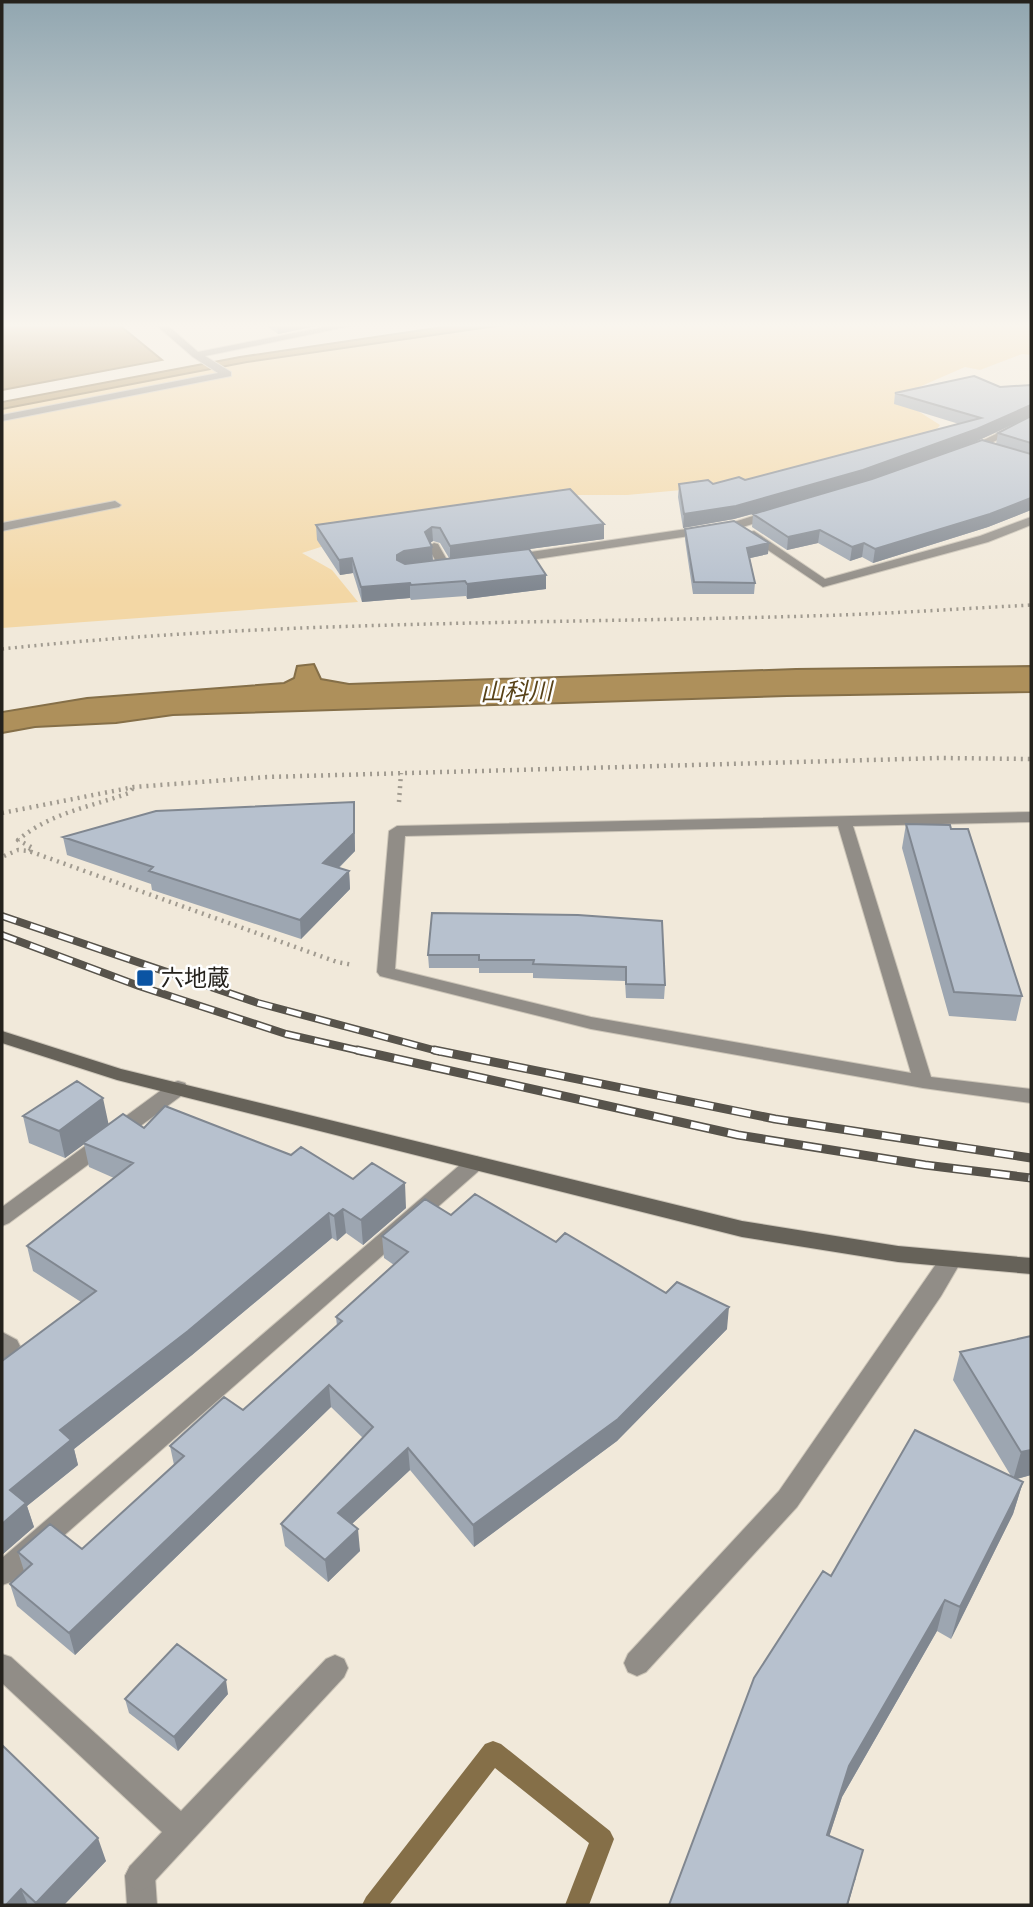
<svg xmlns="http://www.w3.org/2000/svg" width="1033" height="1907" viewBox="0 0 1033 1907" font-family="Manrope,'Noto Sans JP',sans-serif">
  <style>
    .green { fill: #f3d7a5 }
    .water { fill: #ae905b; stroke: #856f48; stroke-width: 2 }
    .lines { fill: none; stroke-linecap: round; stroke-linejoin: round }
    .stream { fill: #856f48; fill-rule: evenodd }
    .lane-casing { stroke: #ccc5b8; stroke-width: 2 }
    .street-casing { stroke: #ccc5b8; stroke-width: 2 }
    .secondary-casing { stroke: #ccc5b8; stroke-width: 2 }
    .path-far1 { stroke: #a19b90; stroke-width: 3.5; stroke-dasharray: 2 4.5; stroke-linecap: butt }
    .path { stroke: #a19b90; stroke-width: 4.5; stroke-dasharray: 2 5; stroke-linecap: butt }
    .lane { fill: #918d87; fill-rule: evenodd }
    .street { fill: #918d87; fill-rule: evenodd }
    .secondary { fill: #666259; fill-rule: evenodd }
    .rail-far1-casing { stroke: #57534b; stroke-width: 8 }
    .rail-casing { stroke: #57534b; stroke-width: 9 }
    .rail-far1 { stroke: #fff; stroke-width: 5; stroke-dasharray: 15; stroke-linecap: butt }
    .rail { stroke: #fff; stroke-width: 6; stroke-dasharray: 19; stroke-linecap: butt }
    .wall { fill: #9da6b1; fill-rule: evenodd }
    .shaded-wall { fill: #808790 }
    .building { fill: #b7c1ce; stroke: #808790; stroke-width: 2 }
    .poi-dot { fill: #0b54a3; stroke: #fff; stroke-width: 2.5 }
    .labels { text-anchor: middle; stroke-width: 5; stroke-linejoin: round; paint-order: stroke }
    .poi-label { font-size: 23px; fill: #25221d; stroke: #fff; text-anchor: start }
    .water-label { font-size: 24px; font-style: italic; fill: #584218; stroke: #fff }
  </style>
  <rect width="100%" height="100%" fill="#f1e9da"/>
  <path class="green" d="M455,324H1031V355L1022,354L980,370L965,367L896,397L940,425L928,441L769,482L627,495H575L333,543L302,553L332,570L358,602L2,628V409L245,363L467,330Z"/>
  <path class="water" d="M2,324H118L162,360L2,390Z
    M463,324H510L247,362L2,409V402L240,357Z
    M314,664L321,679L349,684L796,669L1031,666V692L787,696L173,715L116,723L35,727L2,733V712L87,698L284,683L294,678L297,666Z"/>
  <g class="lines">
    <path class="stream" d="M493,1741L501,1744L610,1831L614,1839L589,1905H565L589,1843L495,1768L389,1905H362L366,1897L485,1744Z"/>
    <g class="lane-casing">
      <path id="lane" d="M155,324H166L198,352L340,324H360L205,356L231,372V376L2,421V415L218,373L193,357Z
        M115,501L121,505L119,507L2,531V523Z
        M951,1252L959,1254L962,1260L941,1296L797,1507L646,1672L637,1676L628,1672L624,1663L628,1654L779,1491L943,1254Z
        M140,1861L150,1866L155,1876L157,1905H127L125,1876L130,1866Z"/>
    </g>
    <g class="street-casing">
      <path id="street" d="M1031,417V424L972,452L963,450Z
        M775,509L779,510V516L736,529L510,563L504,559L510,555L734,522Z
        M1031,517V525L988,542L823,587L744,534L754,531L825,579L980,536Z
        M434,543L438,544L451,567L449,570H441L439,567L428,547Z
        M1031,812V822L853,826L931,1077L1031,1089V1103L923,1088L591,1029L380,976L377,972L389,831L397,826ZM838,826L911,1073L591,1017L395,969L405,836Z
        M178,1081L185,1083L188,1088L185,1093L9,1223L2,1226V1207L171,1083Z
        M475,1156L482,1158L485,1163L482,1168L11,1582L2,1585V1558L468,1158Z
        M2,1332L17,1340L20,1346L10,1358L2,1361Z
        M2,1654L11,1657L181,1811L326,1659L335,1655L344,1659L348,1668L344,1677L150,1886L140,1891L130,1886L125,1876L130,1866L162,1832L2,1683Z"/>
    </g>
    <g class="secondary-casing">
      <path id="secondary" d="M2,1031L121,1069L742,1221L898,1246L1031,1258V1274L898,1262L742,1237L117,1080L2,1043Z"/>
    </g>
    <path class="path-far1" d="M2,649C271,620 540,624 809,616C883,614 957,609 1031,605"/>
    <path class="path" d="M399,802L401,773
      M2,813L134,787L267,777L941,758L1031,759
      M29,851L33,848L18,840C50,813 90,807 129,793L133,788
      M4,856L18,850L29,851L337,962L353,965"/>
    <use href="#lane" class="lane"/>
    <use href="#street" class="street"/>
    <use href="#secondary" class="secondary"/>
    <g class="rail-far1-casing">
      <path id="rail-far1" d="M2,916L258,1003L441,1052
        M2,935L139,986L286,1034L365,1052"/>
    </g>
    <g class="rail-casing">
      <path id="rail" d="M357,1050L738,1135L925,1165L1031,1178
        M434,1050L775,1119L1031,1158"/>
    </g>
    <use href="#rail-far1" class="rail-far1"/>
    <use href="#rail" class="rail"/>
  </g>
  <path class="wall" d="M264,324H326L278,334Z
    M1031,385V510L988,527L873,563L862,557L850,561L818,543L787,550L752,527L753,514L734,519L683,528L678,497L679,484H713L745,480L959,424L894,404L895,393ZM1026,419L998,433L996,444L869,480L975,442Z
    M604,524V539L529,549L546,575V589L467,599L466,596L411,600L410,598L362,602L353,573L340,575L317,540L316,525ZM433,541L440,543L449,558L433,561L430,543Z
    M685,529L768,554L750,558L755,583L754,594H693L685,540Z
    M354,802L355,851L339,868L349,871L350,889L301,939L152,890L151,884L67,855L63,837Z
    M906,824L1022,996L1016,1021L949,1016L902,848Z
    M578,915L665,985L664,999L626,998L625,981L533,978V973H479V968H429L428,955Z
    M23,1116L144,1128L353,1179L406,1208L363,1245L346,1233L337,1241L332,1238L192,1355L74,1449L78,1465L27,1506L34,1527L3,1554L2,1553V1361L81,1302L33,1271L27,1246L114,1178L89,1167L84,1144L65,1158L29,1143Z
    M451,1215L556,1242L727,1329L617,1441L474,1547L410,1470L352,1524L360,1551L328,1582L285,1546L281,1524L363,1438L331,1407L75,1655L17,1606L10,1584L24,1571L18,1552L82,1549L174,1465L170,1446L243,1410L337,1326L336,1317L394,1265L384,1258L382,1236Z
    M1031,1336V1475L1016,1479L1023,1482L1013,1514L951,1639L937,1631L842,1797L829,1836L856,1880L669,1905L831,1576L1011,1476L953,1380L960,1352Z
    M228,1694L178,1751L129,1713L125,1699Z
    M2,1745L106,1861L64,1905H2Z"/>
  <path class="shaded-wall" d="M277,324H326L278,334Z
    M1031,405V416L975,442L861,483L734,519L683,528L684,514Z
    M1031,498V510L988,527L873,563L875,549Z
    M604,524V539L450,560V546Z
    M432,527L433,541L425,546V532Z
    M820,530L818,543L787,550L788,537Z
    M769,543L768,554L746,559L747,548Z
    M864,543L862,557L850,561L852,547Z
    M432,547L433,562L398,570L397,555L404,551Z
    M352,558L353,573L340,575L339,560Z
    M546,575V589L467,599V584Z
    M410,583V598L362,602L361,587Z
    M354,802L355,851L325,881L323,863Z
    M349,871L350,889L301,939L300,920Z
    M103,1098L109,1126L65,1158L59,1131Z
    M405,1183L406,1208L363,1245L361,1220Z
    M343,1209L346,1233L337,1241L334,1216Z
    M329,1213L332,1238L192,1355L74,1449L78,1465L27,1506L34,1527L3,1554L2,1550V1524L10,1490L60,1430Z
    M729,1307L727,1329L617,1441L474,1547L473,1525Z
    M329,1385L331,1407L75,1655L69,1633Z
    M408,1448L410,1470L340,1535L338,1513Z
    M1031,1450V1475L1013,1480L1021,1452Z
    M1023,1482L1013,1514L951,1639L960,1607Z
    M358,1529L360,1551L328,1582L325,1560Z
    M945,1600L937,1631L842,1797L820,1865L827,1835L849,1766Z
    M226,1680L228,1694L178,1751L174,1737Z
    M98,1838L106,1861L64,1905H37L36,1903Z
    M863,1850L848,1905H847Z
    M21,1889L28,1905H6Z"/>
  <path class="building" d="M974,376L1000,387L1031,385V405L977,429L863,470L736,506L684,514L679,484L708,480L713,484L739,477L745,480L981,418L895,393Z
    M1031,416V443L998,433Z
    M982,440L1031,454V498L990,514L875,549L864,543L852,547L820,530L788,537L753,514L872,479Z
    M570,489L604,524L450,546L440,528L432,527L425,532L432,547L404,551L397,555V560L405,564L529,549L546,575L467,584L465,581L411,585L410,583L361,587L352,558L339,560L316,525Z
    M734,521L769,543L747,548L755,583L694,582L685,529Z
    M354,802V833L323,863L349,871L300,920L149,871L153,867L63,837L156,811Z
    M906,824L950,825L951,829H968L1022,996L954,992Z
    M432,913L578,915L662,921L665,985L626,984V967L533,964L534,960H479V955H428Z
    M77,1081L103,1098L59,1131L23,1116Z
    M165,1106L291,1155L301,1147L353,1179L372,1163L405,1183L361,1220L343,1209L334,1216L329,1213L188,1331L60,1430L71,1440L10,1490L26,1503L2,1524V1361L96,1291L27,1246L133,1163L83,1143L123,1114L144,1128Z
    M475,1194L556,1242L565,1233L666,1293L677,1282L729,1307L618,1419L473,1525L408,1448L338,1513L358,1529L325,1560L281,1524L373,1427L329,1385L69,1633L10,1584L32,1564L18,1552L50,1524L82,1549L184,1456L170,1446L224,1397L243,1410L342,1321L336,1317L408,1252L382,1236L425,1199L451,1215Z
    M1031,1336V1450L1021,1452L960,1352Z
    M915,1430L1023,1482L960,1607L945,1600L849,1766L827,1835L863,1850L847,1905H669L754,1678L823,1571L831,1576Z
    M177,1644L226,1680L174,1737L125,1699Z
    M2,1745L98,1838L36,1903L21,1889L6,1905H2Z"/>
  <linearGradient id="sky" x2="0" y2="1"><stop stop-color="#91a6b0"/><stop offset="0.55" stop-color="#f9f5ee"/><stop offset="1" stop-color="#f9f5ee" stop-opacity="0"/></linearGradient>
  <rect width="1033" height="591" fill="url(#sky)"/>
  <rect class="poi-dot" x="136" y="969" width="18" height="18" rx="3.5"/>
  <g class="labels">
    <g class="poi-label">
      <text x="161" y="986">六地蔵</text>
    </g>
    <g class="water-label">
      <text transform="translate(516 692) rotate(-1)" y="8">山科川</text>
    </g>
  </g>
  <rect width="1033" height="1907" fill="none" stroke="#25221d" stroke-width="7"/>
</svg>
